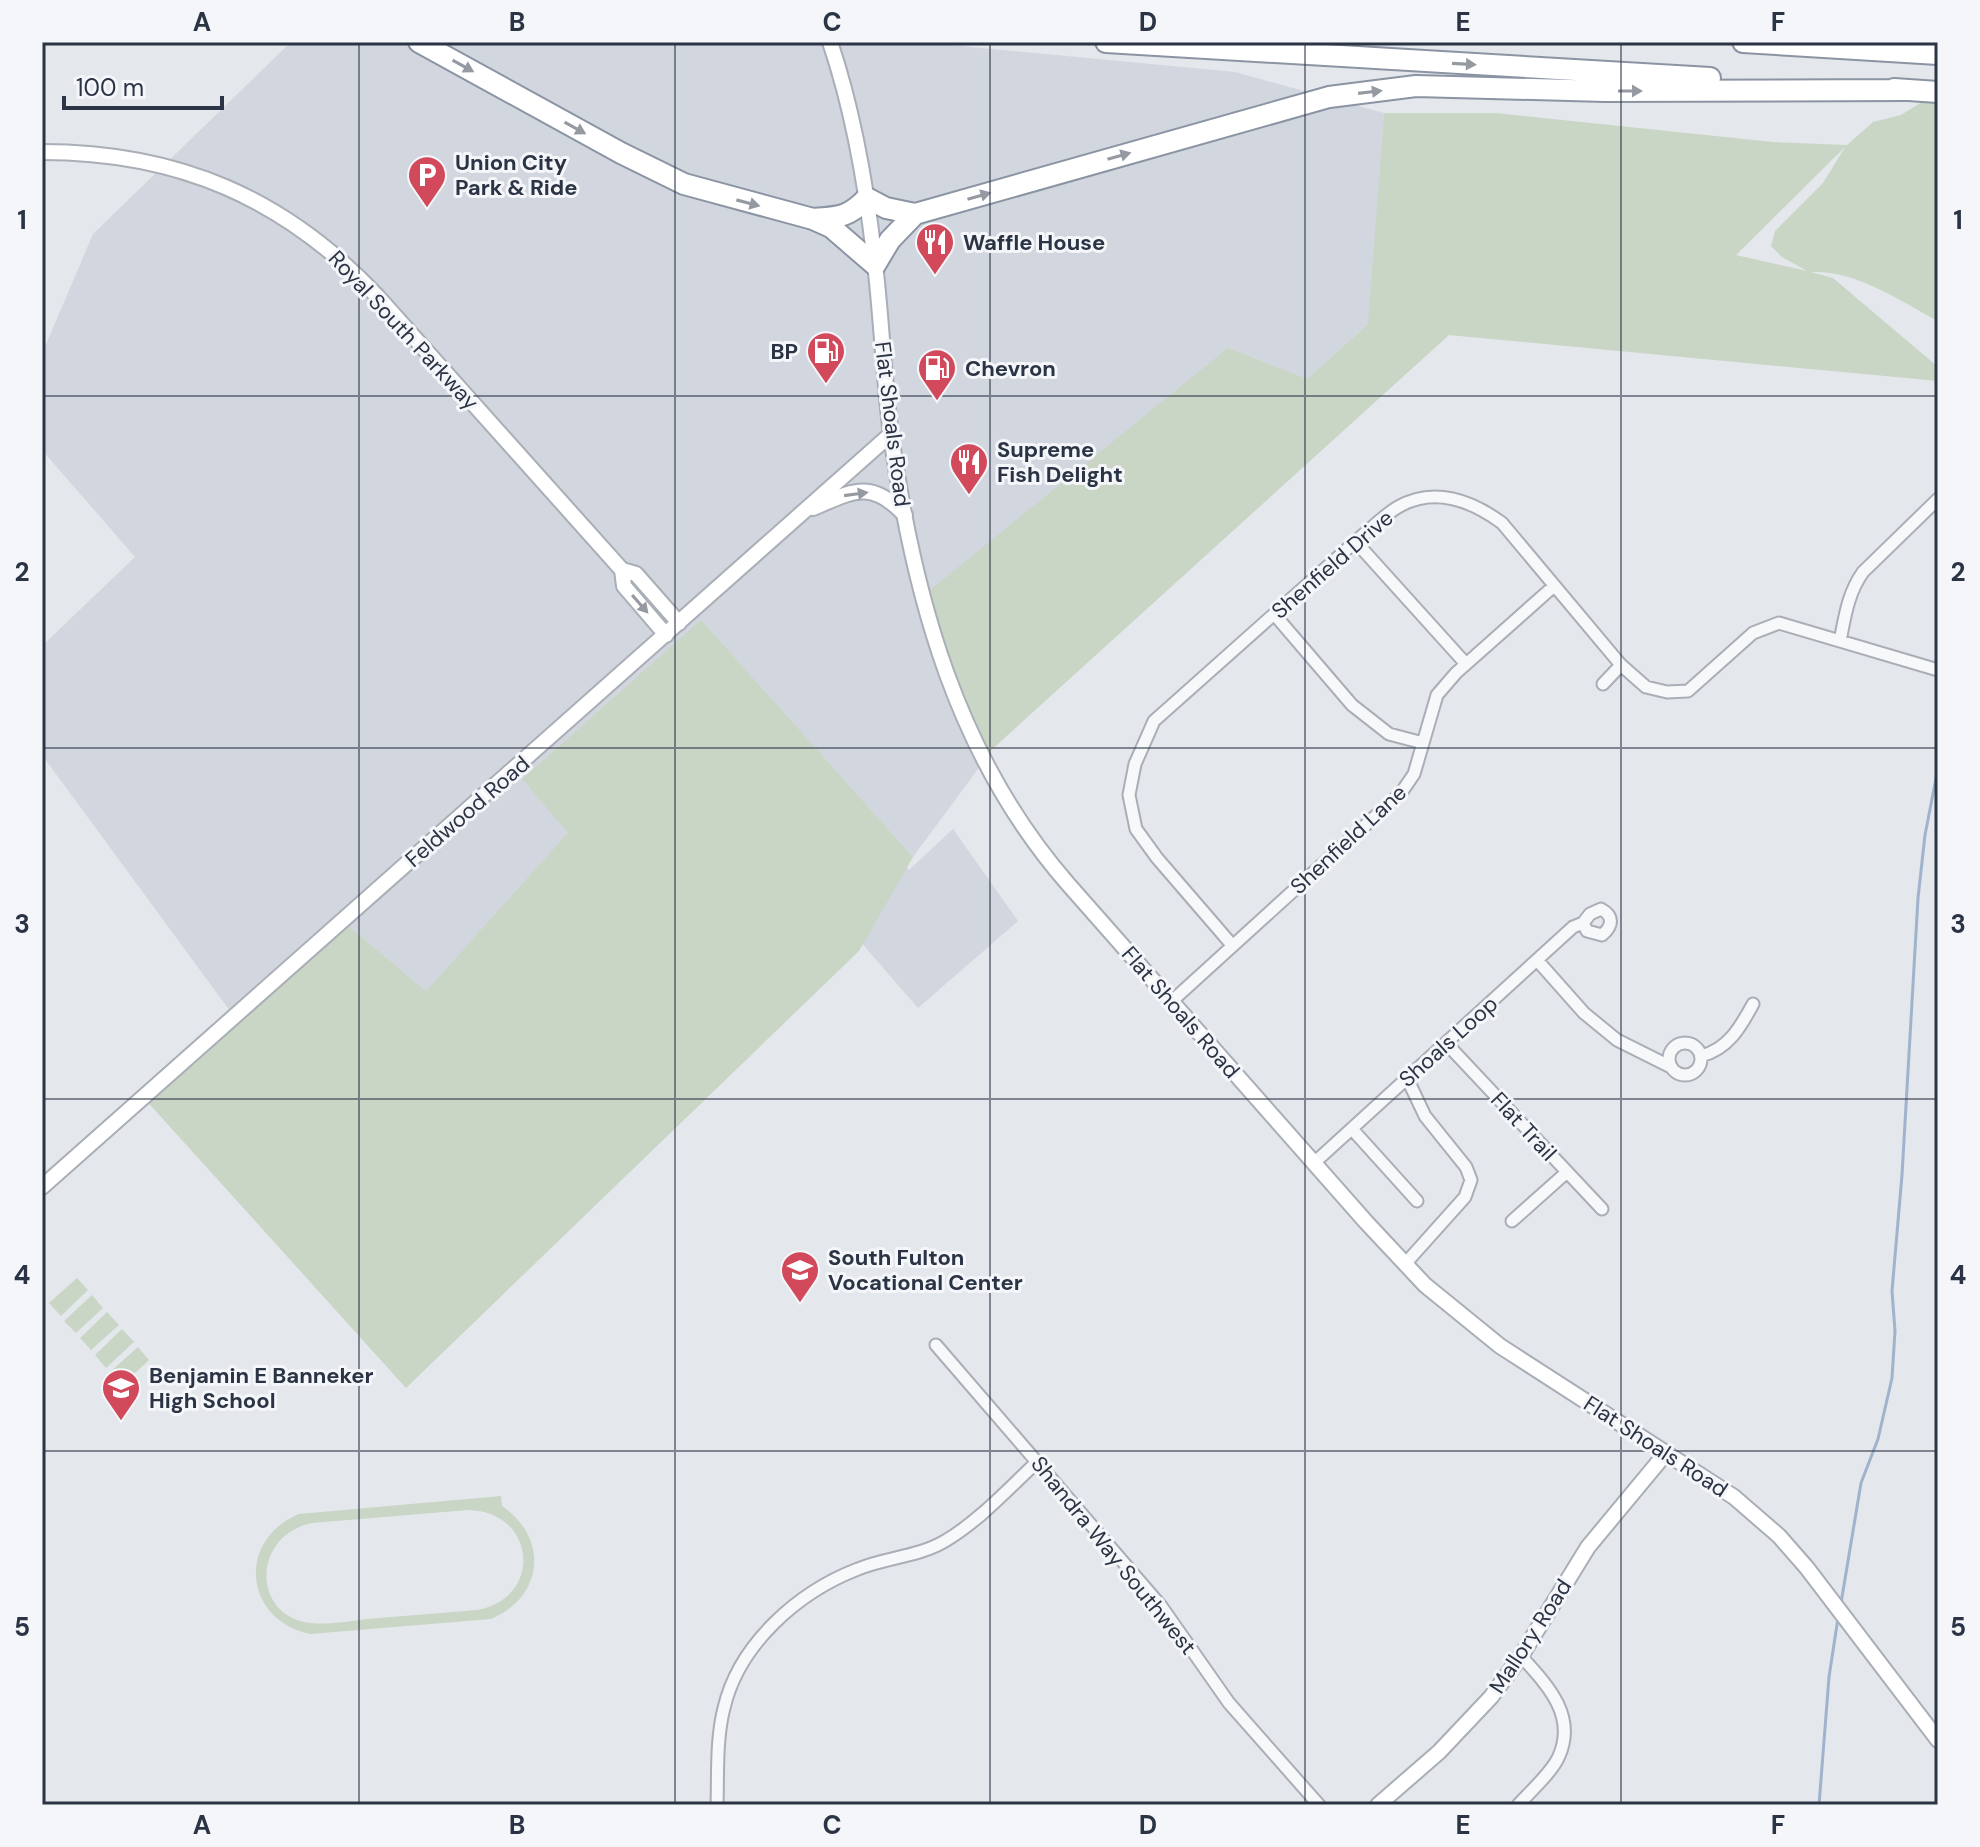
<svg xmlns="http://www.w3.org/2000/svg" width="1980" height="1847" viewBox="0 0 1980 1847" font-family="'DM Sans',sans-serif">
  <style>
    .built { fill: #d2d6de }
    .green { fill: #c9d6c5; fill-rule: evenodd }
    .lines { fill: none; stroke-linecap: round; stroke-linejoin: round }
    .stream { stroke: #9fb4cc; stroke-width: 3 }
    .street-casing { stroke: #a9aeb7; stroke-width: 15 }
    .secondary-casing { stroke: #a9aeb7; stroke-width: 18 }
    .highway-casing { stroke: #8b94a3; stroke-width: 24 }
    .street { stroke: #f7f8fa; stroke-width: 11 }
    .secondary { stroke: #fff; stroke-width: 14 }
    .highway { stroke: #fff; stroke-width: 20 }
    .oneway { fill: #959aa2 }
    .grid { fill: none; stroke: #2b3445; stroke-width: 2; stroke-opacity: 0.55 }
    .labels { text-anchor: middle; stroke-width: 6; stroke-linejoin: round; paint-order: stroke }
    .poi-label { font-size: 22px; font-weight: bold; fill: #2b3445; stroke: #f4f6f9; text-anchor: start }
    .street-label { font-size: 22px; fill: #2b3445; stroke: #f4f6f9 }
    .neatline { fill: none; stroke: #2b3445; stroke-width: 3 }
    .grid-label { font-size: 26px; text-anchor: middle; font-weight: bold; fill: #2b3445 }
  </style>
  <rect width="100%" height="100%" fill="#e4e7ec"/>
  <path class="built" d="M291,42H918L1235,72L1384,113L1369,323L1307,379L919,599L989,754L913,857L701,621L522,779L569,833L426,991L345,923L233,1015L42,755V646L135,557L42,450V354L93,234Z
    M830,775L909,870L953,829L1018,921L918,1008L766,833Z"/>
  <path class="green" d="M1938,92V321C1899,300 1856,270 1811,272L1833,278L1938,367V381L1449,335L988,753L935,668L919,599L1228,348L1307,379L1368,324L1384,113H1496L1773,142L1847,145L1873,122L1901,115ZM1845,147L1823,183L1775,231L1771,246L1782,257L1807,271L1736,255Z
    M701,620L913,857L859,951L406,1388L143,1097L345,923L426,991L568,833L522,779Z
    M77,1278L88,1290L61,1316L49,1303Z
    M92,1295L103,1308L76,1333L64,1321Z
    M107,1312L119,1325L91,1350L80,1338Z
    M122,1329L134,1342L106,1368L95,1355Z
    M138,1347L149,1360L122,1385L110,1372Z
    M501,1496L502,1506C549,1538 544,1597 491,1619L310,1634C244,1620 236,1540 299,1514ZM468,1510C536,1511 544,1598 477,1610C440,1613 404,1616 367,1619C349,1621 329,1625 311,1623C251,1617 252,1535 312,1523Z"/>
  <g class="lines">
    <path class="stream" d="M1841,1603L1861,1483L1878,1439L1892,1378L1895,1331L1892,1291L1902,1175L1918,898L1925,835L1938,768
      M1819,1805L1829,1677L1838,1618"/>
    <g class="street-casing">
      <path id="street" d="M1355,541L1466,664
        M1274,614L1352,705L1389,734L1423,743
        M1840,641C1845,616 1848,593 1863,572L1938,499
        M1603,684L1621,665
        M1232,945L1157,858L1136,829L1129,795L1135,764L1154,721L1364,534C1375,525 1386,514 1398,507C1434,486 1472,501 1502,523L1621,665L1646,687L1667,692L1688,691L1753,633L1779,623L1938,670
        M1537,960L1584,1013L1617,1040L1671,1067
        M1172,1001L1401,793L1414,774L1437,695L1456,673L1554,586
        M1669 1059a16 16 0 1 1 32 0a16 16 0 1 1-32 0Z
        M1446,1043L1602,1209
        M1701,1056C1728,1049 1740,1028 1753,1004
        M1352,1129L1417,1201
        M1314,1163L1573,927L1583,923L1587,931L1602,935C1613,926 1614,916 1601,909L1590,914L1583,923
        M1512,1221L1567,1172
        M1405,1264L1465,1197L1471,1180L1466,1167L1425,1116L1407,1078
        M936,1345L1161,1606L1229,1703L1319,1805
        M717,1805C718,1773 716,1739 724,1708C739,1644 798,1592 858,1569C887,1557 918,1557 945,1541C979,1521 1008,1489 1037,1462
        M1518,1805C1530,1792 1553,1771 1559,1756C1577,1715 1547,1685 1521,1656"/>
    </g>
    <g class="secondary-casing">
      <path id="secondary" d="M830,42C855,116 868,196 876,273C882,327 884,381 891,435C914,598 957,757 1068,884L1366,1222L1425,1285L1500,1346L1734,1497L1779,1536L1807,1568L1938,1740
        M42,152C178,152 285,198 378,297L622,570L636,574L679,623
        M813,508C853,491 871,479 905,515
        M622,570L624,586L666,635
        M42,1187L891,434
        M1378,1805L1439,1752L1491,1697L1521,1656L1588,1547L1666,1453"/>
    </g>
    <g class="highway-casing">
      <path id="highway" d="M419,42L621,153L684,184L813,219L831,227L875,265L890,240L915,214
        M1106,42L1710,78
        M1743,42L1938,54
        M1894,89L1938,92
        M813,219C838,217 848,218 867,198L886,208L915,214L1329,97L1416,86L1605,91L1906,90"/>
    </g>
    <use href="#street" class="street"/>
    <use href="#secondary" class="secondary"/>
    <use href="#highway" class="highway"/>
  </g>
  <defs><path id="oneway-solid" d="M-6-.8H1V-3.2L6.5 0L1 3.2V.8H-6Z" transform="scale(2)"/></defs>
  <g class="oneway">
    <use href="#oneway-solid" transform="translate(1464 64) rotate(3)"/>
    <use href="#oneway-solid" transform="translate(463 66) rotate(29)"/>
    <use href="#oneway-solid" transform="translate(1630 91)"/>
    <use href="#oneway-solid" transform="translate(1370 92) rotate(-7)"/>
    <use href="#oneway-solid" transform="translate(575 128) rotate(29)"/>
    <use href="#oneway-solid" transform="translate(1119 156) rotate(-16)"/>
    <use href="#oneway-solid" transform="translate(979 196) rotate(-16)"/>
    <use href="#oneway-solid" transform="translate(748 203) rotate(15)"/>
    <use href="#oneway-solid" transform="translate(856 494) rotate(-8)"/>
    <use href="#oneway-solid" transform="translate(640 604) rotate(49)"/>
  </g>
  <path class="grid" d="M359,42V1805M675,42V1805M990,42V1805M1305,42V1805M1621,42V1805M42,396H1938M42,748H1938M42,1099H1938M42,1451H1938"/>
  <defs>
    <g id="parking-pin" transform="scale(2)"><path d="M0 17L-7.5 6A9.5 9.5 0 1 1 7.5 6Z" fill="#d1495b" stroke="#f4f6f9"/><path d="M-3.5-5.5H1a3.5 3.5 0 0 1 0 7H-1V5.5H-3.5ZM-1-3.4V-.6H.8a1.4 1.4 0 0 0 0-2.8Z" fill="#fff"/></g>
    <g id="restaurant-pin" transform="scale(2)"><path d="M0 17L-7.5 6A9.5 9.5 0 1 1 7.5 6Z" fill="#d1495b" stroke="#f4f6f9"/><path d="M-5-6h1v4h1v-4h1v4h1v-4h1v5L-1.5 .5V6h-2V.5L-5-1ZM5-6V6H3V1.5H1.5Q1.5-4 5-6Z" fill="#fff"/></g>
    <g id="fuel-pin" transform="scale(2)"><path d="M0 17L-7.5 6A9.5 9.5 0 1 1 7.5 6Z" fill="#d1495b" stroke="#f4f6f9"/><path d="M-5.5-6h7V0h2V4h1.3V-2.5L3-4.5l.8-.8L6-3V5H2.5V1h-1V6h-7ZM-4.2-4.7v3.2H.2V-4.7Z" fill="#fff"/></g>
    <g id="school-pin" transform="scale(2)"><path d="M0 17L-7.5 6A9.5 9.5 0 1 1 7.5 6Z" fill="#d1495b" stroke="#f4f6f9"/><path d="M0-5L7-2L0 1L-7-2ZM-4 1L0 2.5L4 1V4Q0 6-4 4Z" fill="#fff"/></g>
  </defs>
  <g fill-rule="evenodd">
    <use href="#parking-pin" x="427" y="175"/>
    <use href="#restaurant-pin" x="935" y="242"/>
    <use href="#fuel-pin" x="826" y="351"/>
    <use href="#fuel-pin" x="937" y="368"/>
    <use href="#restaurant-pin" x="969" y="462"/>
    <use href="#school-pin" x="800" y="1270"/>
    <use href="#school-pin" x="121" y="1388"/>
  </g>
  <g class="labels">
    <g class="poi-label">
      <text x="455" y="170">Union City<tspan x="455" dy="25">Park &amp; Ride</tspan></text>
      <text x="963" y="250">Waffle House</text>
      <text x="798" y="359" text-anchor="end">BP</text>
      <text x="965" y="376">Chevron</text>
      <text x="997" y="457">Supreme<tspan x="997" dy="25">Fish Delight</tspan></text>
      <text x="828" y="1265">South Fulton<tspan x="828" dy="25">Vocational Center</tspan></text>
      <text x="149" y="1383">Benjamin E Banneker<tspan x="149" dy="25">High School</tspan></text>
    </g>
    <g class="street-label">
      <text transform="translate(404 330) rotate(47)" y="8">Royal South Parkway</text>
      <text transform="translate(893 424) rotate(83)" y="8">Flat Shoals Road</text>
      <text transform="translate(1332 564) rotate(-41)" y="8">Shenfield Drive</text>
      <text transform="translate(467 811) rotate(-41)" y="8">Feldwood Road</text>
      <text transform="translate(1348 839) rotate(-43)" y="8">Shenfield Lane</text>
      <text transform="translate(1181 1012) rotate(49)" y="8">Flat Shoals Road</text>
      <text transform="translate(1448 1041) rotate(-42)" y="8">Shoals Loop</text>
      <text transform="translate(1524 1126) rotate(47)" y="8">Flat Trail</text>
      <text transform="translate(1656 1446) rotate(33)" y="8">Flat Shoals Road</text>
      <text transform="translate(1114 1555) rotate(51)" y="8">Shandra Way Southwest</text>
      <text transform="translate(1530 1636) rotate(-57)" y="8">Mallory Road</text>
    </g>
  </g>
  <rect width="1980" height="1847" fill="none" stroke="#f4f6f9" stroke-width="88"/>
  <path d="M64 96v12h158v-12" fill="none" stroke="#2b3445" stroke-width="4"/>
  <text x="76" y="96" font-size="24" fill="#2b3445" stroke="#f4f6f9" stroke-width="6" paint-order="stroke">100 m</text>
  <rect x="44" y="44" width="1892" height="1759" class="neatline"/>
  <g class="grid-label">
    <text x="202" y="31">A</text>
    <text x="517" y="31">B</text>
    <text x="832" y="31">C</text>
    <text x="1148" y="31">D</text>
    <text x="1463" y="31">E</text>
    <text x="1778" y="31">F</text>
    <text x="22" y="229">1</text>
    <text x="1958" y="229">1</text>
    <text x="22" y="581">2</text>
    <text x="1958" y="581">2</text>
    <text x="22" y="933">3</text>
    <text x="1958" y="933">3</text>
    <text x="22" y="1284">4</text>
    <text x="1958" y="1284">4</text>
    <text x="22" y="1636">5</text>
    <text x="1958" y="1636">5</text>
    <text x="202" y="1834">A</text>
    <text x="517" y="1834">B</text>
    <text x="832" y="1834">C</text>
    <text x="1148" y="1834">D</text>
    <text x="1463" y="1834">E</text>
    <text x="1778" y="1834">F</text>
  </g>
</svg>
